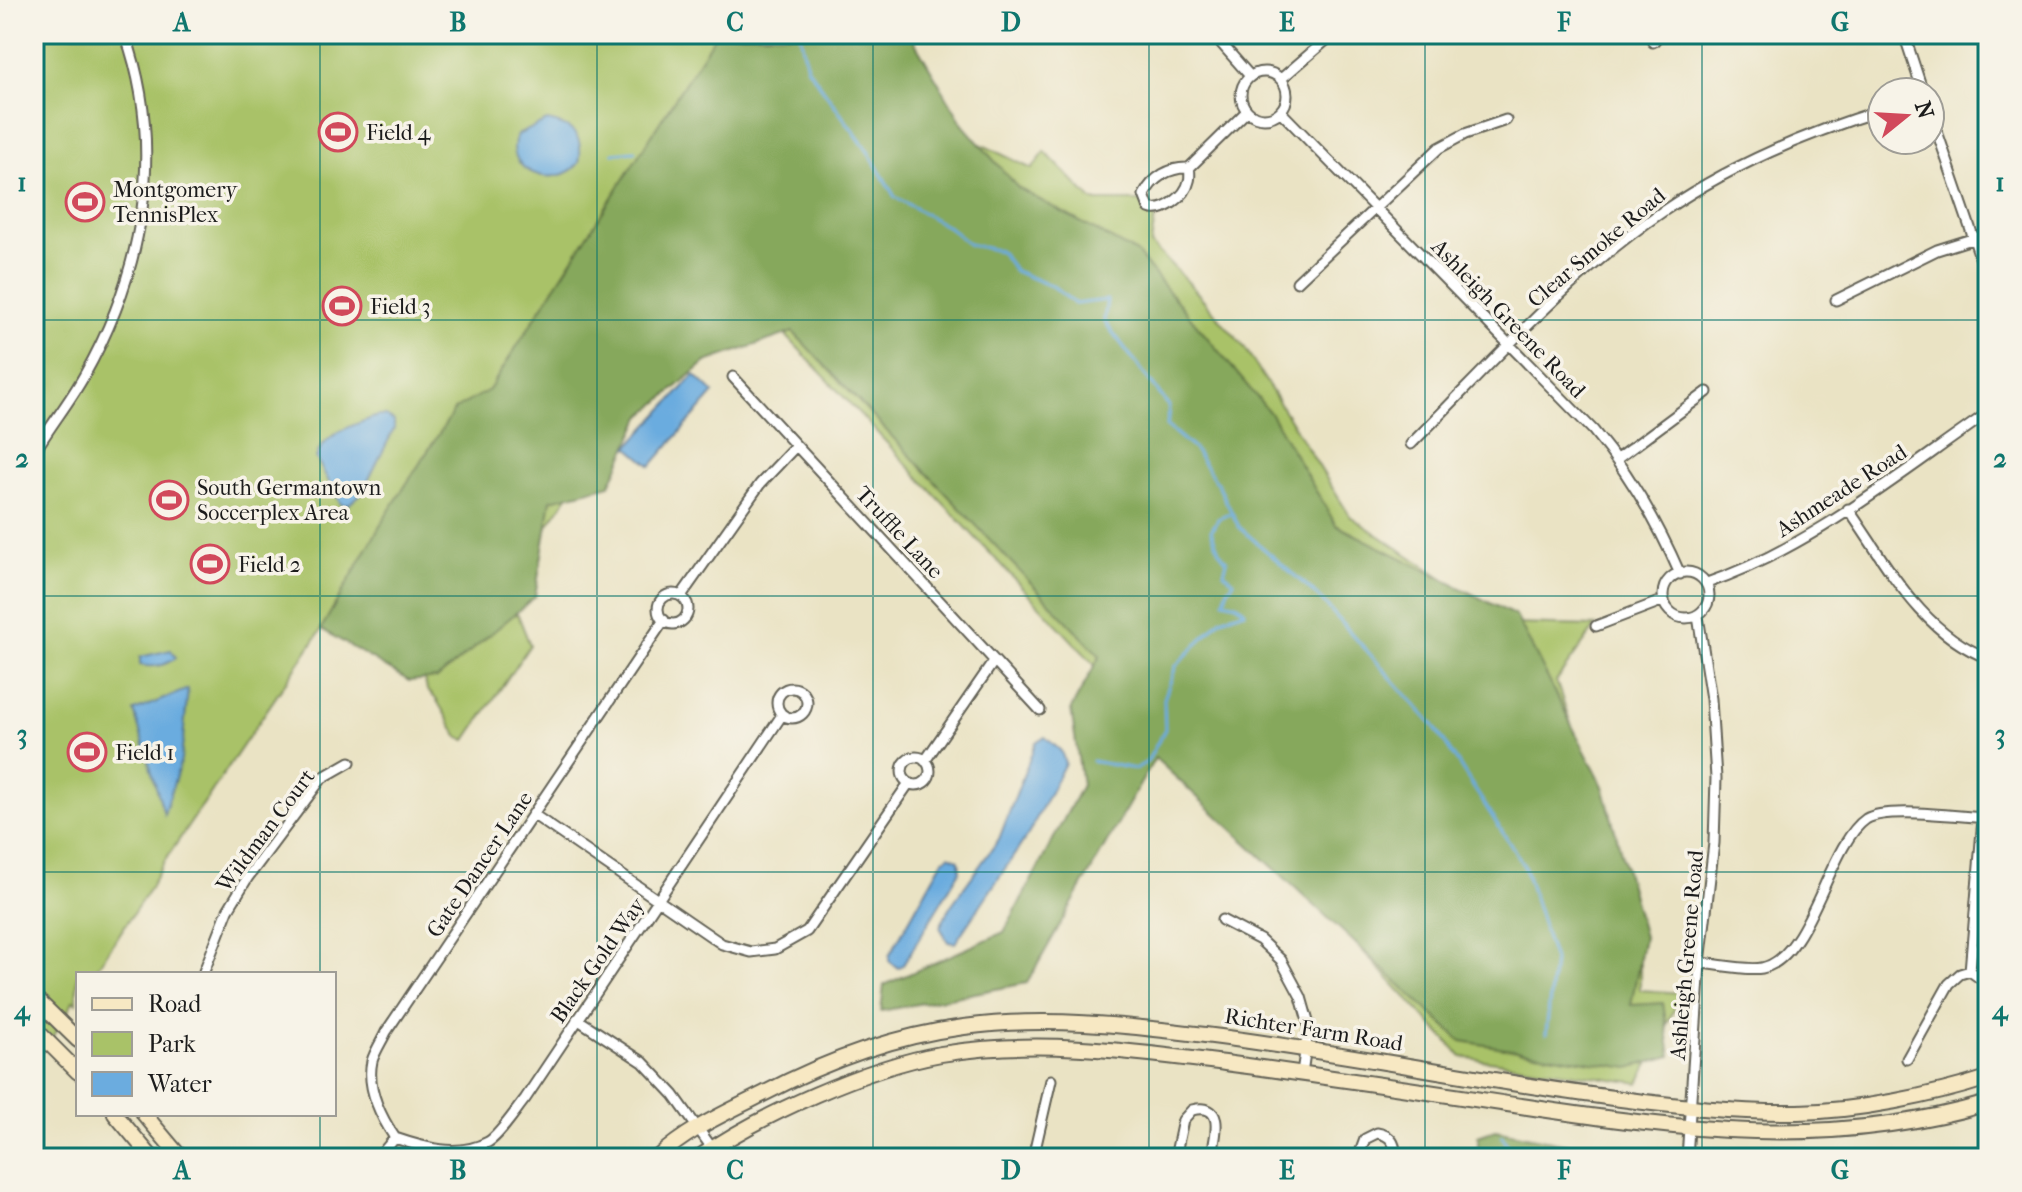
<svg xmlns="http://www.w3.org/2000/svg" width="2022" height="1192" viewBox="0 0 2022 1192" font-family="'IM FELL French Canon',serif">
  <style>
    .green { fill: #a9c268; stroke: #626f42; stroke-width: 2 }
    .forest { fill: #86a85c; stroke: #51623c; stroke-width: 2 }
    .water { fill: #6bacdf; stroke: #44647e; stroke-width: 2 }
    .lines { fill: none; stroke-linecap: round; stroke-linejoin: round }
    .stream { stroke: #6bacdf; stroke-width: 3 }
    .street-casing { stroke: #646257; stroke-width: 13 }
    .secondary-casing { stroke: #646257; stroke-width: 18 }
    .street { stroke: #fff; stroke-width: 9 }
    .secondary { stroke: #f7e8c3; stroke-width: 14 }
    .grid { fill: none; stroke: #0f766e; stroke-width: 2; stroke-opacity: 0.55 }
    .labels { text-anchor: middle; stroke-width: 7; stroke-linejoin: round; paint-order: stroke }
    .poi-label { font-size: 22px; fill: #1c1c1c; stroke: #f7f3e8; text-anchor: start }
    .street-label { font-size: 22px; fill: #1c1c1c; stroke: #f7f3e8 }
    .neatline { fill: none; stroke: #0f766e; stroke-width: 3 }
    .grid-label { font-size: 26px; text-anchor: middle; font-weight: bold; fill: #0f766e }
  </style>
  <rect width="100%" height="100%" fill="#f7f3e8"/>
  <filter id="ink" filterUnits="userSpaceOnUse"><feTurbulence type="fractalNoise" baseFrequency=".0125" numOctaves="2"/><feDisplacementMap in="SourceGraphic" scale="16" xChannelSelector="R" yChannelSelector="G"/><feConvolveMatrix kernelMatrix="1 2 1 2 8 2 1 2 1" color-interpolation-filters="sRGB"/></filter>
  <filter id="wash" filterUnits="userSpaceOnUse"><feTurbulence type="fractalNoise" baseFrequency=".006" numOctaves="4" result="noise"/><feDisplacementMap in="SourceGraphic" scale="32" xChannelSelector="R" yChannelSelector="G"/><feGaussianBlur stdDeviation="1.8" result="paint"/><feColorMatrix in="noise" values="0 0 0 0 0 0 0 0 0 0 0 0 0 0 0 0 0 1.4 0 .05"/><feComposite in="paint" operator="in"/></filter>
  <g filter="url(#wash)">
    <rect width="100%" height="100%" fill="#eae3c4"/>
    <path class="green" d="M34,34H897L958,133L1032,169L1045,152L1093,201H1145L1156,211L1151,244L1188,282L1245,348L1350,516L1511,624L1596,626L1556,681L1609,832L1640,959V990L1682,993L1639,1083L1462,1057L752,299L595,456L502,594L391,527L164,862L150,888L93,974H78L76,1003L73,1001L62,1023L34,1062Z
      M499,605L518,615L530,645L466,740L459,738L436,699L427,690L421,663Z"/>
    <path class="forest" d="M716,34H910L964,126L1018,188L1137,253L1271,414L1336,525L1516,616L1603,786L1644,937L1631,1005L1663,1003L1671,1056L1629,1068L1461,1041L1155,758L1027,983L881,1011L884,985L1004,932L1082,785L1071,709L1100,656L793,332L706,362L641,417L610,485L551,500L535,597L438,678L409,681L321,629L387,514L455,409L489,390Z
      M1495,1130L1597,1150L1598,1158H1478V1136Z"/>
    <path class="water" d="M547,121C574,126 584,136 579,163C555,192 501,170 517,135Z
      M695,375L714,393L651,466L628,447Z
      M378,416H386L394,421V429L362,493L348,505L341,504L316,458C323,433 356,424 378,416Z
      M171,650L176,658C164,666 155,668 140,665V657Z
      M188,689L181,760L164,814L134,711Z
      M1045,737L1061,751L1065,763L1029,833L955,943L948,942L940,927L950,907L999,839L1036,742Z
      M950,855L959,860L960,871L903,965L898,968L889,961V956L943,860Z"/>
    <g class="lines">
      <path class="stream" d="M800,34L807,67L867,150L895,197L950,228L968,244L1000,251L1015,271L1054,287L1075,304L1107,300L1104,321L1169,406L1167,426L1194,449L1217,483L1239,527L1317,595L1434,726L1523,864L1554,960L1546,1034
        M613,153L635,151
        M1092,761L1135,769L1147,762L1165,729L1164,699L1176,666L1221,619L1245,611L1237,604L1224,601L1228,589L1234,582L1224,573L1227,561L1219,551L1211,531L1218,519L1232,513
        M1502,1136L1515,1158"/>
    </g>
  </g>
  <g filter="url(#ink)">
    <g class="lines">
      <g class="street-casing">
        <path id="street" d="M1213,34L1250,76
          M1904,34L1923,92
          M1653,42L1660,34
          M1241 95a23 23 0 1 1 46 0a23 23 0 1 1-46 0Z
          M1281,79L1333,34
          M1930,111L1988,280
          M1281,112L1593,430C1630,474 1657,521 1680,574
          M1189,168C1190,170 1190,179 1189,181C1186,196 1163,214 1149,208L1144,195C1153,177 1170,167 1189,168L1247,111
          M1297,282L1439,148L1465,134L1506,120
          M1836,300L1937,250L1988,234
          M733,377L1040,710
          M1411,444C1491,364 1568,276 1662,212C1729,166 1804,134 1882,110
          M34,453C49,427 69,403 84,376C143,272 166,149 125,34
          M1617,459L1707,392
          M1848,509C1887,564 1921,633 1988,658
          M1663 595a23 23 0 1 1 46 0a23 23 0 1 1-46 0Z
          M1707,583C1810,548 1899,474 1988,413
          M658 609a15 15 0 1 1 30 0a15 15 0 1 1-30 0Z
          M681,596L760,484L796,446
          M1596,626L1664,600
          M777 703a15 15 0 1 1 30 0a15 15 0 1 1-30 0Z
          M902 771a14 14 0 1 1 28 0a14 14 0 1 1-28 0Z
          M925,761L994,661
          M534,815L722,944L751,952L775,949L807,931L909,783
          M1222,920L1260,940L1281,960L1301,997L1309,1025L1302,1073
          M1700,963C1717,964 1746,971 1762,968C1811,958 1828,845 1866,819C1886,806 1961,817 1988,818
          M1970,971L1988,984
          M203,974L228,910L248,877L322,778L350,762
          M577,1019L643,1062L674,1095L712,1148
          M1907,1059L1949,984L1960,974L1970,971L1983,818
          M395,1138C424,1148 458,1158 488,1142C499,1136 516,1110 525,1099L782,715
          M395,1138C381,1117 366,1088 372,1061C375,1051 382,1041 386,1032L664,620
          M378,1158L395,1138
          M1033,1158L1051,1080
          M1175,1158L1183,1120L1192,1110C1227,1102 1215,1138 1211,1158
          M1358,1158L1365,1139L1377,1133C1391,1135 1397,1144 1394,1158
          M1687,1158L1700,963L1714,843L1716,778L1711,699L1698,616"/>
      </g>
      <g class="secondary-casing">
        <path id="secondary" d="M34,997L78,1040
          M34,1028L78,1072
          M115,1114L152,1158
          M144,1114L181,1158
          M657,1158C688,1129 726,1113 763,1094C826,1061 893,1036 964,1027C1044,1016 1125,1025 1205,1035C1341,1052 1477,1080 1613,1098C1675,1106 1736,1113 1798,1112C1857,1111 1932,1096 1988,1078
          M698,1158C760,1115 867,1067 941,1054C1036,1038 1130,1051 1225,1063C1324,1076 1422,1091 1521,1106C1680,1130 1830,1150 1988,1103"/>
      </g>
      <use href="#street" class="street"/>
      <use href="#secondary" class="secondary"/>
    </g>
  </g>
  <path class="grid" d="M320,34V974M597,34V1158M873,34V1158M1149,34V1158M1425,34V1158M1702,34V1158M34,320H1988M34,596H1988M34,872H1988M320,1114V1158"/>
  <defs>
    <g id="stadium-ring" transform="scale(2)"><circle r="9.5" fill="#f7f3e8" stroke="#d1495b" stroke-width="1.5"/><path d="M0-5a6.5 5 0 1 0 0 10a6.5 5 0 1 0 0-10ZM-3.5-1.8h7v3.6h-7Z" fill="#d1495b"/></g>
  </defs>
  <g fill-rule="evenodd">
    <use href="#stadium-ring" x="338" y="132"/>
    <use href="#stadium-ring" x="85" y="202"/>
    <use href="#stadium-ring" x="342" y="306"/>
    <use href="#stadium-ring" x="169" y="500"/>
    <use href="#stadium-ring" x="210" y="564"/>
    <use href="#stadium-ring" x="87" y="752"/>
  </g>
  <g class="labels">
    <g class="poi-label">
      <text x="366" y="140">Field 4</text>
      <text x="113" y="197">Montgomery<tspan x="113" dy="25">TennisPlex</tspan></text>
      <text x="370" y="314">Field 3</text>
      <text x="197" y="495">South Germantown<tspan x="197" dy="25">Soccerplex Area</tspan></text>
      <text x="238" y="572">Field 2</text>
      <text x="115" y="760">Field 1</text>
    </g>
    <g class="street-label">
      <text transform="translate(1596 247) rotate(-40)" y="8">Clear Smoke Road</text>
      <text transform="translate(1509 318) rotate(46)" y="8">Ashleigh Greene Road</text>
      <text transform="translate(1841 490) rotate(-33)" y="8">Ashmeade Road</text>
      <text transform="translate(900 532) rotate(47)" y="8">Truffle Lane</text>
      <text transform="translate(265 830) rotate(-53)" y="8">Wildman Court</text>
      <text transform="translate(479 864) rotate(-56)" y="8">Gate Dancer Lane</text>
      <text transform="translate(1686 955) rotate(-85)" y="8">Ashleigh Greene Road</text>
      <text transform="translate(597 960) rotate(-55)" y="8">Black Gold Way</text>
      <text transform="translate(1314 1029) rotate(9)" y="8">Richter Farm Road</text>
    </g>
  </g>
  <rect width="2022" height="1192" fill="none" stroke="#f7f3e8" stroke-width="88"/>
  <rect x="76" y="972" width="260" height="144" fill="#f7f3e8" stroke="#9f9d96" stroke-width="2"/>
  <rect x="92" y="998" width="40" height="12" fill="#f7e8c3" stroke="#9f9d96" stroke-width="2"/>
  <text x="148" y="1012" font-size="24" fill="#1c1c1c">Road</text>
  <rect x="92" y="1032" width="40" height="24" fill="#a9c268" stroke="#9f9d96" stroke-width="2"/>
  <text x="148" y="1052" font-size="24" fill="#1c1c1c">Park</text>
  <rect x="92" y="1072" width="40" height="24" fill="#6bacdf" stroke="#9f9d96" stroke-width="2"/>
  <text x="148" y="1092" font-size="24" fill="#1c1c1c">Water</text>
  <g transform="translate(1906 116) rotate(72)"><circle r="38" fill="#f7f3e8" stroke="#9f9d96" stroke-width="2"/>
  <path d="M0-6L14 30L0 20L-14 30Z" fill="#d1495b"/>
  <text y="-12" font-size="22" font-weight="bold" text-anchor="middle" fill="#1c1c1c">N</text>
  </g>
  <rect x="44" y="44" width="1934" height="1104" class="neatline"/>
  <g class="grid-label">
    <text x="182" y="31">A</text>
    <text x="458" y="31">B</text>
    <text x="735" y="31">C</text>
    <text x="1011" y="31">D</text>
    <text x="1287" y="31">E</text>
    <text x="1564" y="31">F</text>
    <text x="1840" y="31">G</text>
    <text x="22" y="191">1</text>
    <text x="2000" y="191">1</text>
    <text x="22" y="467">2</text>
    <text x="2000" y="467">2</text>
    <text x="22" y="743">3</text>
    <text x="2000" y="743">3</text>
    <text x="22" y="1019">4</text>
    <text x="2000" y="1019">4</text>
    <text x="182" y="1179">A</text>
    <text x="458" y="1179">B</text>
    <text x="735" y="1179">C</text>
    <text x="1011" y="1179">D</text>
    <text x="1287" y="1179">E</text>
    <text x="1564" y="1179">F</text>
    <text x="1840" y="1179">G</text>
  </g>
</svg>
